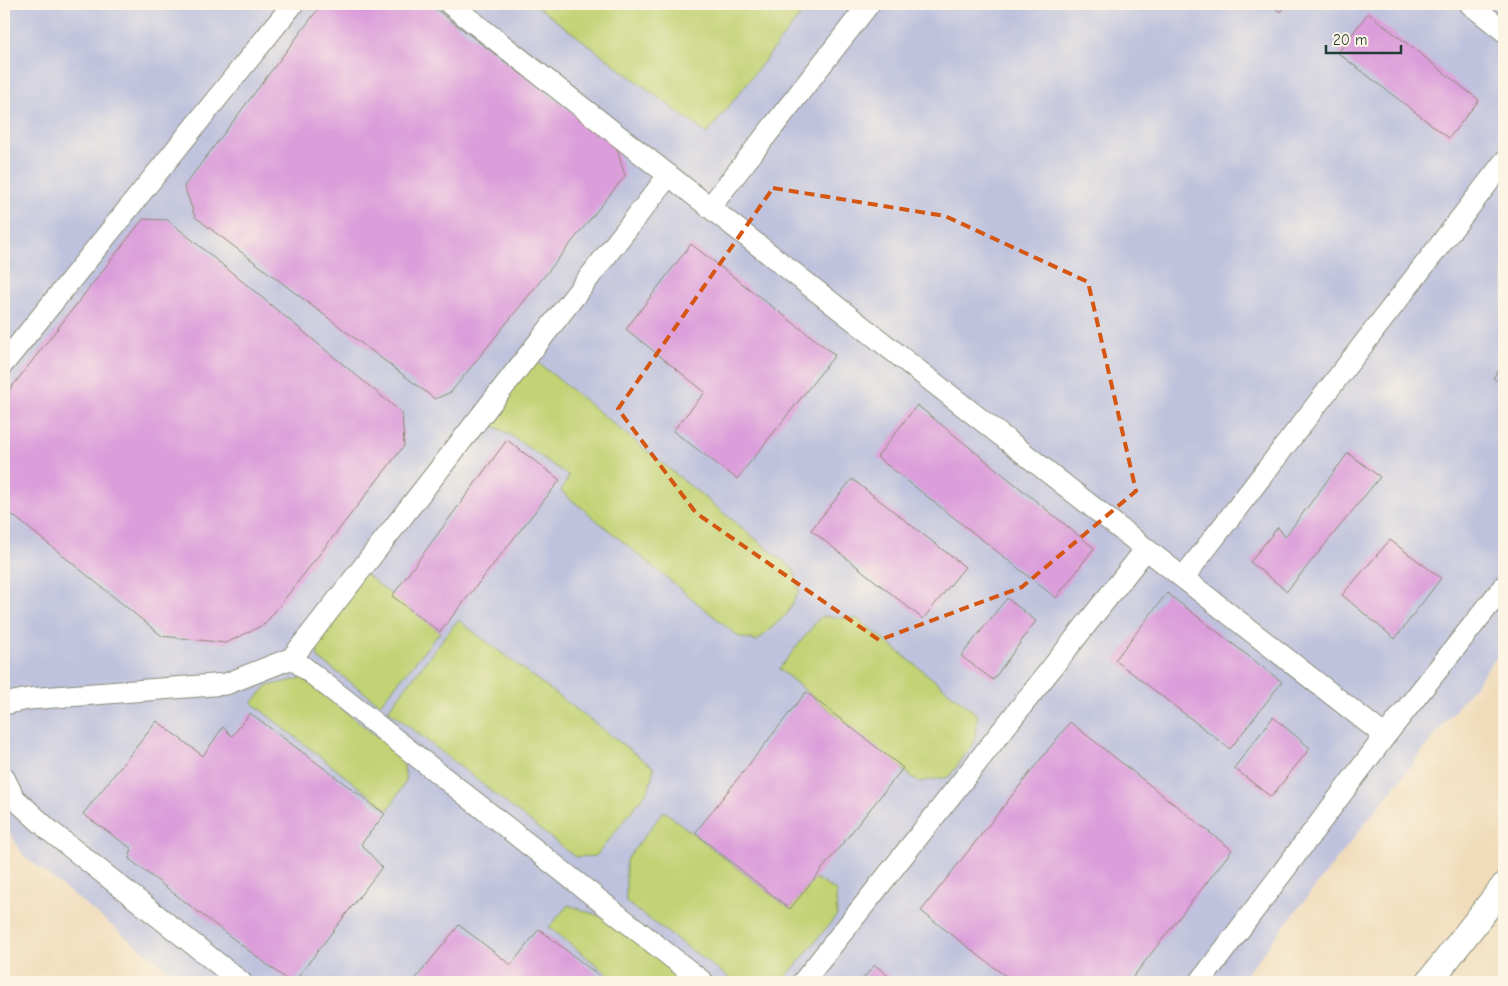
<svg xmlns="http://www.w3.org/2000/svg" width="1508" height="986" viewBox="0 0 1508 986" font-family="'Comic Neue',sans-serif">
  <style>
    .industrial { fill: #bfc2dd }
    .green { fill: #c2d275; stroke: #708854 }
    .building { fill: #dc9eda }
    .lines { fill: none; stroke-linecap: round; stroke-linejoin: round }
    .minor-casing { stroke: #888c77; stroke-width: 23 }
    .tertiary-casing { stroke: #888c77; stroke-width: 28 }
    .minor { stroke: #fff; stroke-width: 21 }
    .tertiary { stroke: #fff; stroke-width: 26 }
    .marked { fill: none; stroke: #d45610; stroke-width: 4; stroke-dasharray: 10 6; stroke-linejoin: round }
  </style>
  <rect width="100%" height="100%" fill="#fcf5e5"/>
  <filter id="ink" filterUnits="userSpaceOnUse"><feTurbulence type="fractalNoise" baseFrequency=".02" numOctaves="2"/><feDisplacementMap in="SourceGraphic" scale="10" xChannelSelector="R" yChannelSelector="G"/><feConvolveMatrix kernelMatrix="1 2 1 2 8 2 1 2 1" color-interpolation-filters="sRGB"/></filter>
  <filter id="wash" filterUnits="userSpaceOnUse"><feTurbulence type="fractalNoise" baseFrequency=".0096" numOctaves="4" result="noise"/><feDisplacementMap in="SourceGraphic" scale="20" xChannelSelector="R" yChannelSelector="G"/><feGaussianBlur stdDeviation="1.12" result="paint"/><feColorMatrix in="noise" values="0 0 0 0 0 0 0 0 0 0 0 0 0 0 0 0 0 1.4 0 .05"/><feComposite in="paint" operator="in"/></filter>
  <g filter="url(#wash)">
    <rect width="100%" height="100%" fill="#f0dcba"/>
    <path class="industrial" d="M4,4H1504V648L1240,982H183L23,855L4,822Z"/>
    <path class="green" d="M534,4H809L707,134Z
      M536,361L794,570L799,591L787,614L757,641L739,637L561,491L569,476L510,435L479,418Z
      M360,570L440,632L380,704L318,658L313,631Z
      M821,616L858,619L978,715L974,743L949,777L918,782L779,669Z
      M458,620L654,768L649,789L596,856L575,857L388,710Z
      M303,678L403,757L406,781L388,810L252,703L267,686Z
      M664,811L790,909L815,878L836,891L837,915L782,982H735L626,902V860Z
      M568,905L622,924L686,972L678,982H618L549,927Z"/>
    <g id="blocks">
      <path class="building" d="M322,4H429L616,146L625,176L451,392L435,399L195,217L184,186Z
        M1270,4H1287L1280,12Z
        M1368,13L1479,100L1449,138L1338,53Z
        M143,219L168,220L402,413L404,446L265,624L226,643L162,636L4,508V397Z
        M691,244L835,355L737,479L673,431L705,392L626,329Z
        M1504,363V386L1493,378Z
        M917,405L1094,548L1056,598L877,457Z
        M507,440L560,480L440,632L392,596Z
        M1348,453L1380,477L1287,591L1250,562L1278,527L1285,537Z
        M852,479L965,567L923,619L811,530Z
        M1390,540L1441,578L1395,639L1342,595Z
        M1167,593L1282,682L1230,749L1115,660Z
        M1007,598L1036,621L993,680L961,656Z
        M806,692L903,768L790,909L695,833Z
        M250,713L385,814L361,844L382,867L294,982H290L129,859L132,849L83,814L157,721L203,756L223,727L232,736Z
        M1273,717L1310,748L1271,797L1234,768Z
        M1070,722L1232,850L1129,982H1013L921,911Z
        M459,925L511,965L539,929L607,982H413Z
        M875,965L896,982H860Z"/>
    </g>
  </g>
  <g filter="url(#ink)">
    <use href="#blocks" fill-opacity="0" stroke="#888c77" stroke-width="1"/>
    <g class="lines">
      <g class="minor-casing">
        <path id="minor" d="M450,4L1385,736
          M1470,4L1504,31
          M710,207L869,4
          M4,363L293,4
          M1183,578L1504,162
          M292,658L703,982
          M4,704L28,699L226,684L292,658L669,175
          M4,778L14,798L50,831L241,982
          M803,982L1146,549
          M1200,982L1385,736L1504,586"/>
      </g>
      <g class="tertiary-casing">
        <path id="tertiary" d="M1429,982L1504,886"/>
      </g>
      <use href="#minor" class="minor"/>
      <use href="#tertiary" class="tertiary"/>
    </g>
  </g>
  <path class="marked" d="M773,188L945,216L1088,282L1136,491L1022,587L879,640L696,513L618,409Z"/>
  <rect width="1508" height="986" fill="none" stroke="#fcf5e5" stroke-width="20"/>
  <path d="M1326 45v8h75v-8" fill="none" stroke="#1f3d34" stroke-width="2.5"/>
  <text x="1333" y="45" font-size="15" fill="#1f3d34" stroke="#fcf5e5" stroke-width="4" paint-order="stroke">20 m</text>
</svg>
